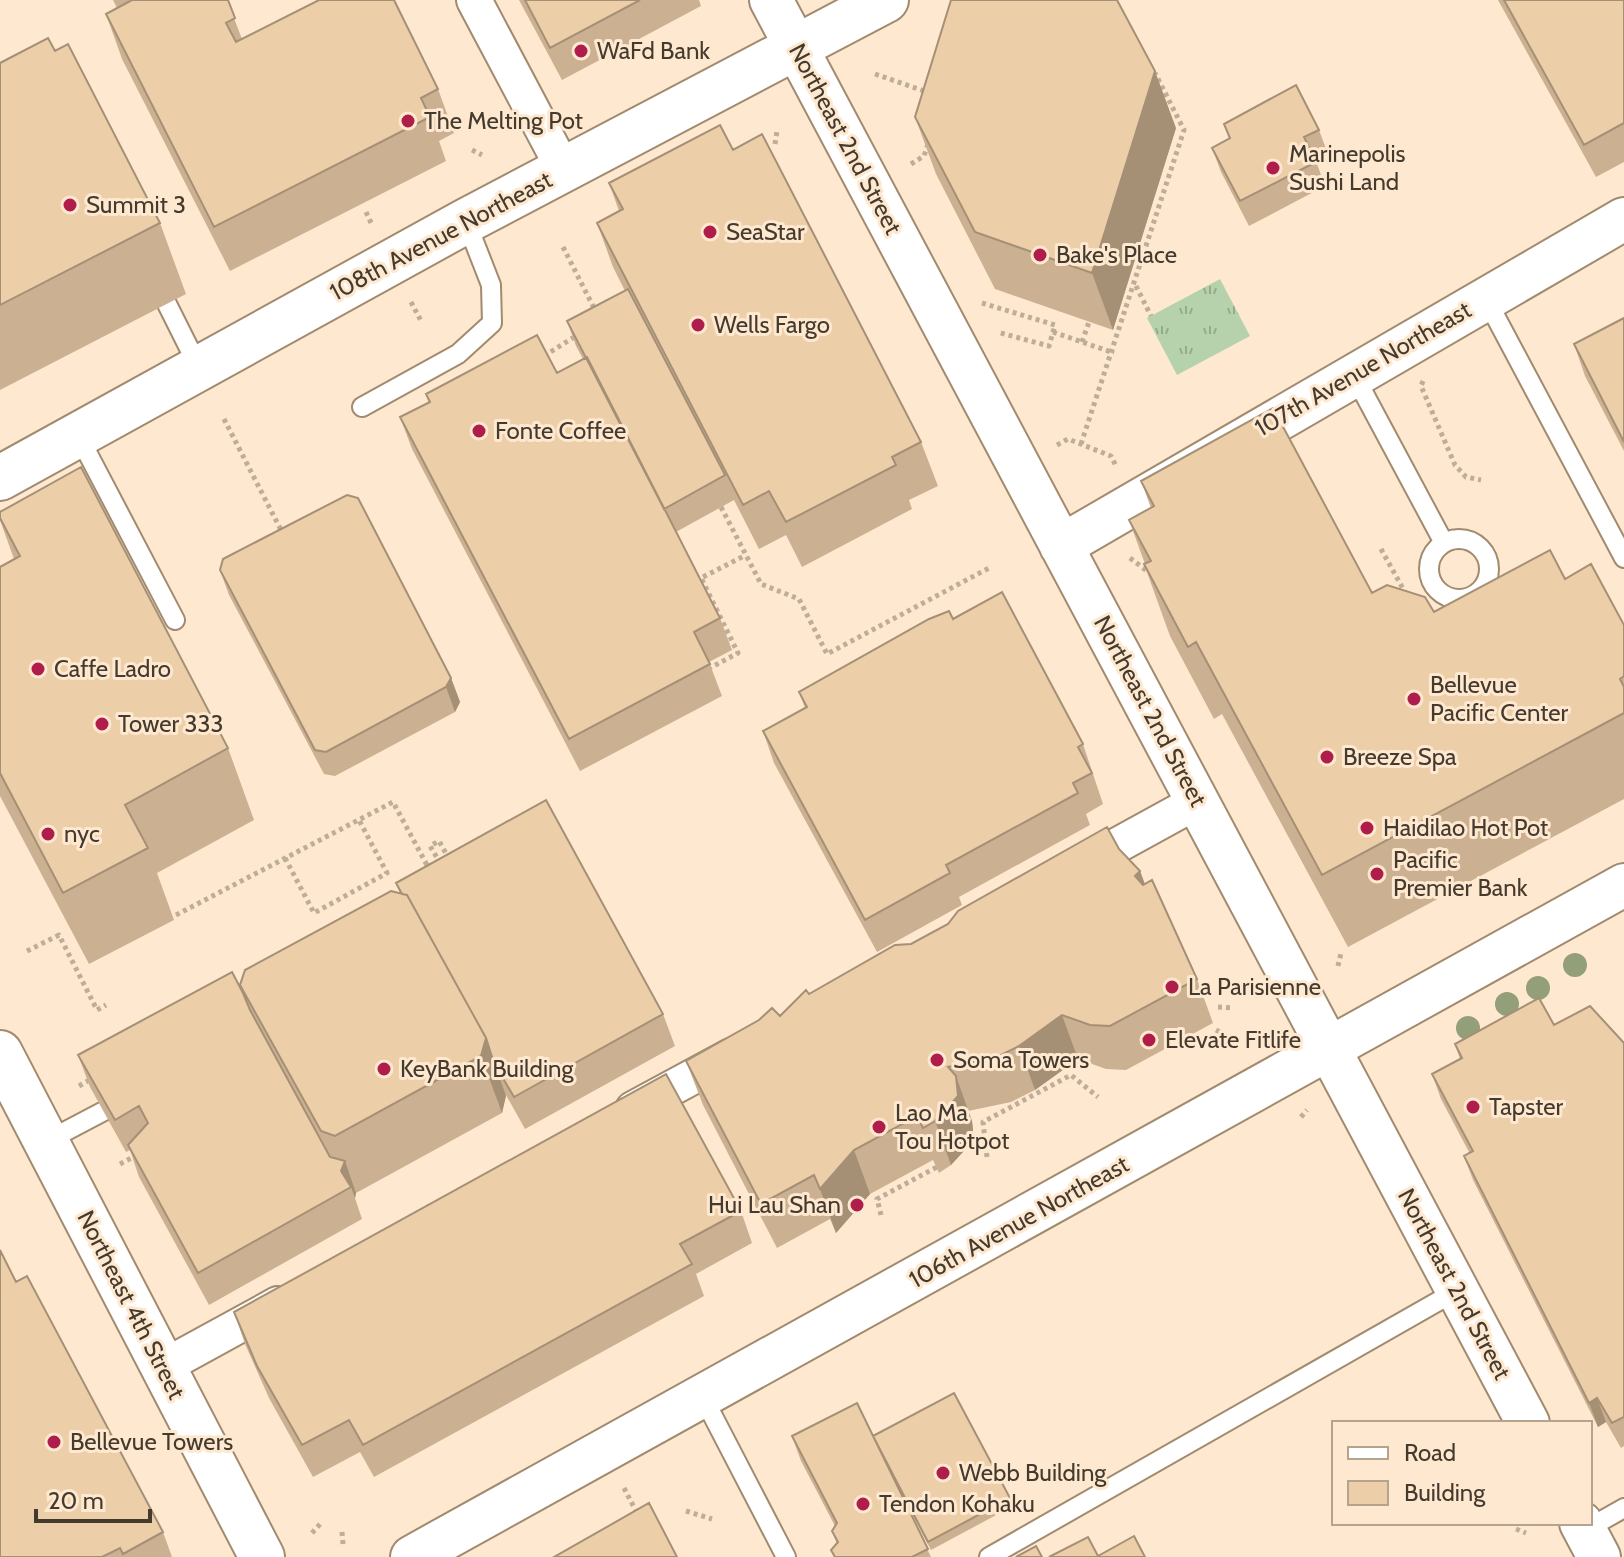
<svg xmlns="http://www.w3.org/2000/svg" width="1624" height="1557" viewBox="0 0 1624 1557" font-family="Cabin,sans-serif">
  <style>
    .grass { fill: url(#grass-tufts) }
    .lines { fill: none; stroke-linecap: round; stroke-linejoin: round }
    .service-casing { stroke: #a28a6e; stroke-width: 22 }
    .minor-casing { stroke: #a28a6e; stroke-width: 38 }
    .tertiary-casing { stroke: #a28a6e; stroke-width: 46 }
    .secondary-casing { stroke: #a28a6e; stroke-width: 48 }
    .path { stroke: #bead98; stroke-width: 5; stroke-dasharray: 4 4; stroke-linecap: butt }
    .service { stroke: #fff; stroke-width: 18 }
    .minor { stroke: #fff; stroke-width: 34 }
    .tertiary { stroke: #fff; stroke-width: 42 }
    .secondary { stroke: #fff; stroke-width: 44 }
    .tree { fill: #939f78 }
    .wall { fill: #cbb191 }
    .shaded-wall { fill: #a59076 }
    .building { fill: #eccea9; stroke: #a59076; stroke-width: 2 }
    .poi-dot { fill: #af1d4b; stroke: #fee9d0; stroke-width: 3 }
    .labels { text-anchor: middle; stroke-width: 6; stroke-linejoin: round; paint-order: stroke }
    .poi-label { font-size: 24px; fill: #453a2e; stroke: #fee9d0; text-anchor: start }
    .street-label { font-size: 24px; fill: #453a2e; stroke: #fee9d0 }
  </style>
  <defs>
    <pattern id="grass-tufts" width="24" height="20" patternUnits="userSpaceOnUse" patternTransform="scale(2)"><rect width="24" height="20" fill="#b5d2ad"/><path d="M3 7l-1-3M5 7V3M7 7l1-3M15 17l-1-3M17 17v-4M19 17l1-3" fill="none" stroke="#95ab8d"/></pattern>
  </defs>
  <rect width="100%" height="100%" fill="#fee9d0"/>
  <path class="grass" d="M1220,279L1250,336L1177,375L1147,318Z"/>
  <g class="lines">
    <g class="service-casing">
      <path id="service" d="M1485,297L1624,558
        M167,304L199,368
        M1354,375L1444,543
        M362,407L458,354L492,323L491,285L466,221
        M78,435L175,620
        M1429 569a30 30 0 1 1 60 0a30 30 0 1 1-60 0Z
        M47,1141L104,1111
        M703,1397L786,1557
        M1585,1530L1624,1508
        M989,1557L1458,1290"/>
    </g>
    <g class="minor-casing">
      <path id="minor" d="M474,0L564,170
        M1076,868L1198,801
        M633,1109L731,1056
        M163,1367L278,1304"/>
    </g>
    <g class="tertiary-casing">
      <path id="tertiary" d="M771,0L1528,1423
        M1061,546L1624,219
        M1581,1523L1599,1557
        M412,1557L1624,885"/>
    </g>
    <g class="secondary-casing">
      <path id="secondary" d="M0,478L466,221L886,0
        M0,1053L262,1557"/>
    </g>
    <path class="path" d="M875,74L927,92
      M775,144L777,131
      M472,150L482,155
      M911,164L924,156L928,144
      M366,212L372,225
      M563,247L595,310
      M1136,286L1151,316
      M411,302L421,321
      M982,303L1055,325L1049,346L997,332
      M1053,332L1114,353
      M1082,342L1089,322
      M544,356L579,334
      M1423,381L1421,386L1455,465L1466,477L1481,480
      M224,419L282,532
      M1081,444L1184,130L1155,73
      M1057,445L1068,439L1111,456L1116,466
      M721,507L761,584L799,599L827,654L991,567
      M1381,549L1406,594
      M1130,558L1147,571
      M708,669L738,653L701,578L746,555
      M285,858L314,913L387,873L359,820
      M176,915L393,802L428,867L439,861L430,846L439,841L449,859
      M27,951L59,935L97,1010L106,1005
      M1338,966L1341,953
      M1218,1007L1233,1008
      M1216,1030L1227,1036
      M79,1086L93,1078
      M1301,1117L1307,1110
      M987,1157L983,1122L1071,1075L1098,1097
      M120,1164L137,1155
      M881,1215L877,1199L937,1167
      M624,1488L638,1515
      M686,1511L712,1519
      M1516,1529L1526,1533
      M342,1532L343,1544
      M312,1533L321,1523"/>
    <use href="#service" class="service"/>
    <use href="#minor" class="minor"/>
    <use href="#tertiary" class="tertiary"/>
    <use href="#secondary" class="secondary"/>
  </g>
  <g class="tree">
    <circle cx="1575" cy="965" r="12"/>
    <circle cx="1538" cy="988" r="12"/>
    <circle cx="1507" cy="1004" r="12"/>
    <circle cx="1468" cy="1028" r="12"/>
  </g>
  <path class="wall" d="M113,0H227L242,39L438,89L454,133L439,141L446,161L230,271L122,59L106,14L117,8Z
    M519,0H699L701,6L562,80Z
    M1498,0H1624V162L1596,177Z
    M55,51L160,223L186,294L0,390V63Z
    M915,117L1176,128L1113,330L995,289L936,174Z
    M1224,124L1319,130L1328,154L1316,161L1325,186L1249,226L1221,172L1212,148L1229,139Z
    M733,150L921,442L938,486L909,500L912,509L802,567L786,535L759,549L734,500L676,532L720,618L732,650L709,662L722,696L580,771L412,449L400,417L429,403L426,394L557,373L583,359L576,346L567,321L625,291L613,267L597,223L619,211L609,183Z
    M1624,318V451L1585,376L1574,344Z
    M1141,481L1372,593L1434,612L1565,579L1624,625V799L1348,947L1222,714L1214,719L1170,636L1144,564H1145L1129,520L1151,508Z
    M0,512L228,748L254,820L157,873L174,920L89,964L0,796V567L14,559L0,520Z
    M220,570L451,678L460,702L455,712L335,776L324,774L229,595Z
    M953,619L1083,744L1103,804L1086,814L1090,825L959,897L962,905L877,952L774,763L763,731L805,708L799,692Z
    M1119,849L1140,871L1145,884L1197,979L1213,1023L1126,1070L1106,1069L1078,1059L1035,1090L1011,1102L968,1111L972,1121L974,1140L951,1165L939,1173L933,1160L870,1194L836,1233L830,1219L777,1248L703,1105L686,1061L780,1016L809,994L911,944Z
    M396,883L663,1014L675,1046L525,1129L506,1095L502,1113L356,1193L355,1198L362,1219L209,1305L139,1177L130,1150L126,1152L90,1087L78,1055L243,993L240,985L400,893Z
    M1554,1025L1624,1043V1446L1621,1448L1606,1422L1598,1427L1473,1180L1464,1156L1469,1152L1441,1099L1432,1074L1460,1059L1455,1044Z
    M741,1211L752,1243L696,1274L704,1296L374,1477L360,1452L313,1477L269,1398L245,1344L234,1312Z
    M16,1282L163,1532L172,1557H0Z
    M792,1436H873L1010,1498L1013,1506L931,1550L897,1486L931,1557H834L831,1550L837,1544L832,1531L835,1526L801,1461Z"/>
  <path class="shaded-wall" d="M1155,71L1176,128L1113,330L1092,273Z
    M451,678L460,702L455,712L446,687Z
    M1140,871L1156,915L1135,876Z
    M1062,1015L1078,1059L1035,1090L1019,1046Z
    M486,1038L506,1096L502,1113L481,1056Z
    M956,1076L972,1121L974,1140L951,1165L935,1121Z
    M854,1150L870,1194L836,1233L820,1189Z
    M345,1161L356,1193L355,1198L351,1187L341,1171Z
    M1597,1398L1606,1422L1598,1427L1589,1403Z"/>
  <path class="building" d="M132,0H228L235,18L226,23L236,42L319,0H394L438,89L421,98L430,117L214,227L106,14Z
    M525,0H640L550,48Z
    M951,0H1117L1155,71L1092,273L975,232L915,117Z
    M1504,0H1624V123L1584,145Z
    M48,38L55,51L68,44L160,223L0,305V63Z
    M1296,85L1319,130L1304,137L1316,162L1240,201L1212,148L1230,138L1224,124Z
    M720,125L733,150L762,134L921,442L892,457L896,465L786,522L769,491L743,505L597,223L623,209L609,183Z
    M628,289L725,475L664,509L567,321Z
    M1624,318V442L1574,344Z
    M537,335L557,373L587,357L720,618L694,632L710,664L569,739L400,417L430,402L426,394Z
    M1273,408L1372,593L1387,585L1425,597L1434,612L1550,550L1565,579L1591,564L1624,625V676L1620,679L1624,687V713L1322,875L1196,642L1188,647L1144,564L1151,561L1129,520L1154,506L1141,481Z
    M81,467L228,748L125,805L148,848L63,893L0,773V567L20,556L0,518V512Z
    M347,495L358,498L451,678L446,687L326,752L315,750L220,570L223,559Z
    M1002,592L1083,744L1078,747L1092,773L1073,783L1078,793L946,865L950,873L865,920L763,731L807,707L799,692L929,619L949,611L953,619Z
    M546,800L663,1014L514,1097L494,1063L486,1038L407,895L402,894L396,883Z
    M1107,827L1119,849L1140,871L1135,876L1143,885L1152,880L1197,979L1110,1026L1090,1025L1062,1015L1019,1046L995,1058L948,1067L956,1076L958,1096L935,1121L923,1128L917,1116L854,1150L820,1189L814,1175L761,1204L686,1061L759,1020L772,1008L780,1016L806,990L809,994L895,945L911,944L948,924L958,911Z
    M391,891L407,895L486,1038L481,1056L335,1136L321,1131L240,985L245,970Z
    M232,972L243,993L250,1010L330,1157L345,1161L341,1171L351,1187L198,1273L128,1145L148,1123L139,1106L115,1120L78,1055Z
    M1539,998L1554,1025L1590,1006L1624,1043V1417L1612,1423L1597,1398L1589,1403L1464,1156L1473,1151L1432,1074L1462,1058L1455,1044Z
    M666,1074L741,1211L680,1244L692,1264L363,1445L349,1420L302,1445L257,1366L234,1312Z
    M0,1250L16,1282L27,1276L163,1532L123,1554L120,1548L102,1557H0Z
    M954,1393L1010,1498L928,1542L873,1436Z
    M857,1403L928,1549L912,1557H835L831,1550L838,1542L832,1531L837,1523L792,1436Z
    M649,1503L677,1557H554Z
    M1134,1536L1145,1557H1049L1088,1537L1098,1556Z
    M1036,1546L1042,1557H1016Z"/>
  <g class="poi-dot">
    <circle cx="581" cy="51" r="8"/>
    <circle cx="408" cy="121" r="8"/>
    <circle cx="1273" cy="168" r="8"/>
    <circle cx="70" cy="205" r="8"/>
    <circle cx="710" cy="232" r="8"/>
    <circle cx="1040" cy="255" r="8"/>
    <circle cx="698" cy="325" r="8"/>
    <circle cx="479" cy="431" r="8"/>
    <circle cx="38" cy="669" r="8"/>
    <circle cx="1414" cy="699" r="8"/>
    <circle cx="102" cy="724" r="8"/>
    <circle cx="1327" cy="757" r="8"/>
    <circle cx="1367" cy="828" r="8"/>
    <circle cx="48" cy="834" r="8"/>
    <circle cx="1377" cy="874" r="8"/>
    <circle cx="1172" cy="987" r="8"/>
    <circle cx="1149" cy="1040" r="8"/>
    <circle cx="937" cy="1060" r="8"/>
    <circle cx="384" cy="1069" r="8"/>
    <circle cx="1473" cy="1107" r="8"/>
    <circle cx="879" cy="1127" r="8"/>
    <circle cx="857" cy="1205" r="8"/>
    <circle cx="54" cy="1442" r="8"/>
    <circle cx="943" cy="1473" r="8"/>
    <circle cx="863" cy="1504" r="8"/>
  </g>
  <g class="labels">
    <g class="poi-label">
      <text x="597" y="59">WaFd Bank</text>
      <text x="424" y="129">The Melting Pot</text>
      <text x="1289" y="162">Marinepolis<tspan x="1289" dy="28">Sushi Land</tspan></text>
      <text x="86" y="213">Summit 3</text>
      <text x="726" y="240">SeaStar</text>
      <text x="1056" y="263">Bake's Place</text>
      <text x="714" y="333">Wells Fargo</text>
      <text x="495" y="439">Fonte Coffee</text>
      <text x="54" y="677">Caffe Ladro</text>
      <text x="1430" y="693">Bellevue<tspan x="1430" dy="28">Pacific Center</tspan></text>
      <text x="118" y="732">Tower 333</text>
      <text x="1343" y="765">Breeze Spa</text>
      <text x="1383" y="836">Haidilao Hot Pot</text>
      <text x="64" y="842">nyc</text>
      <text x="1393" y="868">Pacific<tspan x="1393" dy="28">Premier Bank</tspan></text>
      <text x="1188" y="995">La Parisienne</text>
      <text x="1165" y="1048">Elevate Fitlife</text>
      <text x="953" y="1068">Soma Towers</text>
      <text x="400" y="1077">KeyBank Building</text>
      <text x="1489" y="1115">Tapster</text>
      <text x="895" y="1121">Lao Ma<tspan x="895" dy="28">Tou Hotpot</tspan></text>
      <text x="841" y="1213" text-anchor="end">Hui Lau Shan</text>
      <text x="70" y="1450">Bellevue Towers</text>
      <text x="959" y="1481">Webb Building</text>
      <text x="879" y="1512">Tendon Kohaku</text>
    </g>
    <g class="street-label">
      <text transform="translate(845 139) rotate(62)" y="8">Northeast 2nd Street</text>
      <text transform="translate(441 236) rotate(-28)" y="8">108th Avenue Northeast</text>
      <text transform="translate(1363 369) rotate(-30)" y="8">107th Avenue Northeast</text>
      <text transform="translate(1150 711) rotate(62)" y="8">Northeast 2nd Street</text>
      <text transform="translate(1019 1222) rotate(-29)" y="8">106th Avenue Northeast</text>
      <text transform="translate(1454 1284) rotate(62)" y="8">Northeast 2nd Street</text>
      <text transform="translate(131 1305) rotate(63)" y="8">Northeast 4th Street</text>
    </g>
  </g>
  <rect x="1332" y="1421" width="260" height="104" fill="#fee9d0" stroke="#b4a38f" stroke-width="2"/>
  <rect x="1348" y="1447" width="40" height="12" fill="#ffffff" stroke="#b4a38f" stroke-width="2"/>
  <text x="1404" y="1461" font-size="24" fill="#453a2e">Road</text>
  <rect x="1348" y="1481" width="40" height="24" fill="#eccea9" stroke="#b4a38f" stroke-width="2"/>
  <text x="1404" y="1501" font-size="24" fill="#453a2e">Building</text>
  <path d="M36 1509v12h114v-12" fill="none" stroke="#453a2e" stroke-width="4"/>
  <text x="48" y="1509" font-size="24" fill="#453a2e" stroke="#fee9d0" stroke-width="6" paint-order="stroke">20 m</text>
</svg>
